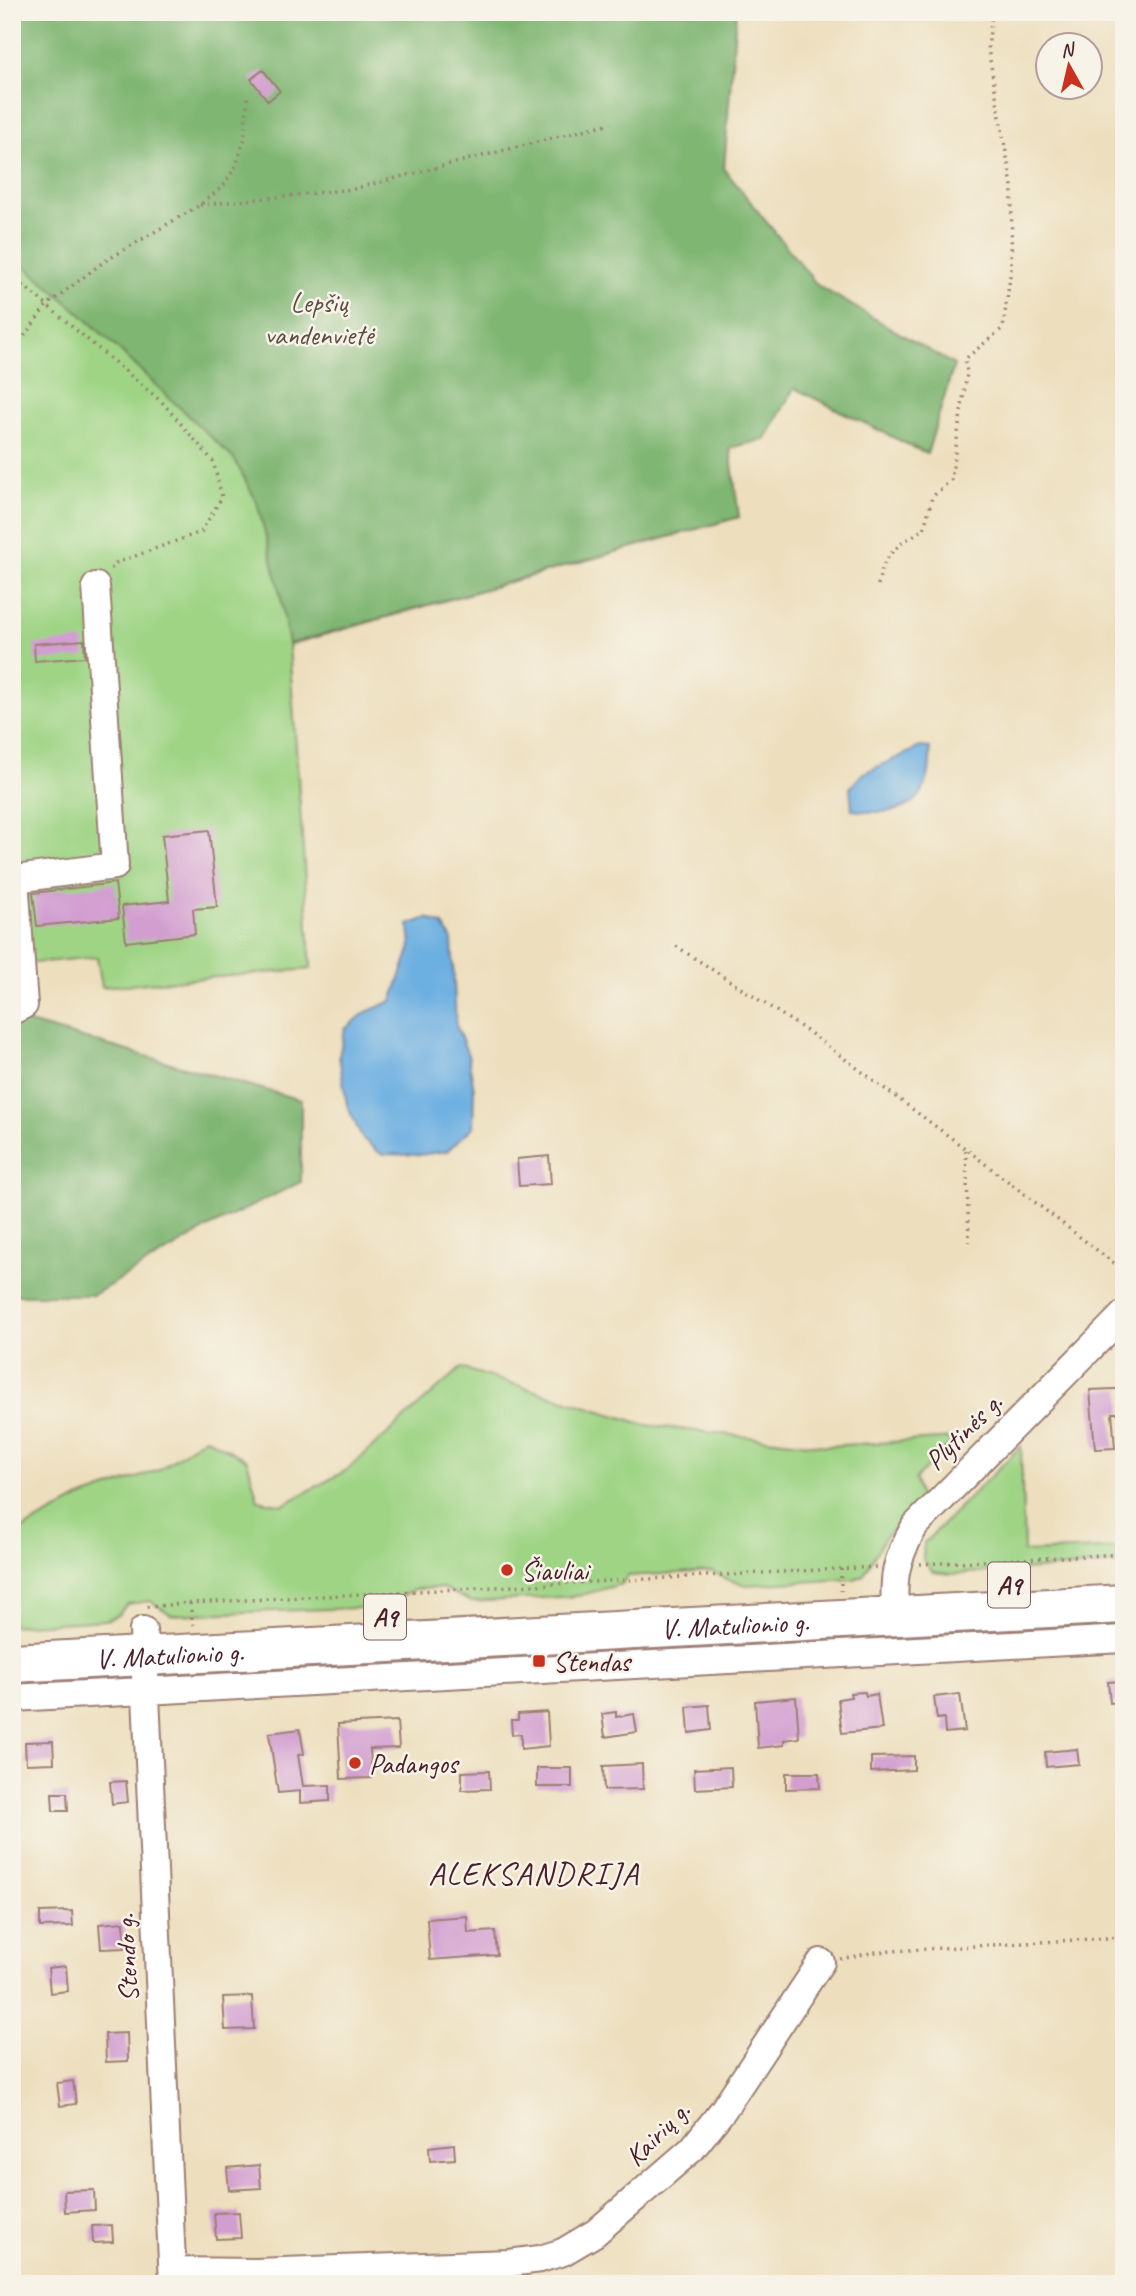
<svg xmlns="http://www.w3.org/2000/svg" width="1136" height="2296" viewBox="0 0 1136 2296" font-family="Caveat,sans-serif">
  <style>
    .green { fill: #9fd485; stroke: #747a58; stroke-width: 2 }
    .forest { fill: #7fb672; stroke: #646a4e; stroke-width: 2 }
    .water { fill: #6cafe1; stroke: #5b6786; stroke-width: 2 }
    .building { fill: #d29ed0 }
    .lines { fill: none; stroke-linecap: round; stroke-linejoin: round }
    .minor-casing { stroke: #9c7f74; stroke-width: 30 }
    .highway-casing { stroke: #9c7f74; stroke-width: 42 }
    .path { stroke: #9c7f74; stroke-width: 3.5; stroke-dasharray: 2 5; stroke-linecap: butt }
    .minor { stroke: #fff; stroke-width: 26 }
    .highway { stroke: #fff; stroke-width: 38 }
    .poi-dot { fill: #c8321e; stroke: #f7f3e8; stroke-width: 2.5 }
    .labels { text-anchor: middle; stroke-width: 5; stroke-linejoin: round; paint-order: stroke }
    .shield { fill: #f7f3e8; stroke: #7e5f64; stroke-width: 2 }
    .shield-label { font-size: 26px; font-weight: bold; fill: #4a1f2b }
    .park-label { font-size: 28px; fill: #5f4c42; stroke: #f7f3e8 }
    .street-label { font-size: 28px; fill: #4a1f2b; stroke: #f7f3e8 }
    .poi-label { font-size: 28px; fill: #4a1f2b; stroke: #f7f3e8; text-anchor: start }
    .quarter-label { font-size: 32px; letter-spacing: 2px; fill: #4a1f2b; stroke: #f7f3e8 }
  </style>
  <rect width="100%" height="100%" fill="#f7f3e8"/>
  <filter id="ink" filterUnits="userSpaceOnUse"><feTurbulence type="fractalNoise" baseFrequency=".0143" numOctaves="2"/><feDisplacementMap in="SourceGraphic" scale="14" xChannelSelector="R" yChannelSelector="G"/><feConvolveMatrix kernelMatrix="1 2 1 2 8 2 1 2 1" color-interpolation-filters="sRGB"/></filter>
  <filter id="wash" filterUnits="userSpaceOnUse"><feTurbulence type="fractalNoise" baseFrequency=".00686" numOctaves="4" result="noise"/><feDisplacementMap in="SourceGraphic" scale="28" xChannelSelector="R" yChannelSelector="G"/><feGaussianBlur stdDeviation="1.57" result="paint"/><feColorMatrix in="noise" values="0 0 0 0 0 0 0 0 0 0 0 0 0 0 0 0 0 1.4 0 .05"/><feComposite in="paint" operator="in"/></filter>
  <g filter="url(#wash)">
    <rect width="100%" height="100%" fill="#eddfbe"/>
    <path class="green" d="M12,12L739,517L289,645L311,969L102,987L97,957L12,965Z
      M461,1368L646,1425L827,1446L957,1438L915,1479L921,1500L885,1537L863,1576L854,1579L746,1585L723,1578L713,1571L628,1576L622,1584L578,1596L471,1602L443,1588L414,1589L384,1607L172,1615L150,1601L127,1604L118,1615L106,1620L12,1626V1535L80,1498L159,1470L205,1437L247,1460L258,1500L283,1505L347,1470Z
      M1021,1446L1024,1552L1124,1548V1564L952,1574L933,1572L923,1559L924,1543Z
      M424,1655L457,1661L171,1678L177,1674L202,1668Z
      M113,1672L121,1679L12,1694V1677Z"/>
    <path class="forest" d="M12,12H736L724,169L817,285L954,365L927,454L794,388L766,439L730,448L739,517L289,644L278,583L257,502L234,459L81,314L12,255Z
      M19,1020L301,1100V1182L213,1225L93,1295H12V1024Z"/>
    <path class="water" d="M920,747L930,748C933,805 904,818 852,810L850,788L862,774Z
      M427,918L443,925L452,940L456,1025L468,1055L474,1089L473,1127L447,1151L419,1155L381,1154L362,1138L347,1105L339,1056L345,1029L366,1012L392,1001L411,947L409,925Z"/>
    <g id="blocks">
      <path class="building" d="M263,70L280,91L268,101L251,79Z
        M84,640L85,657L35,661L34,644Z
        M209,830L217,907L193,909L195,934L126,942L122,906L169,901L162,835Z
        M115,883L119,918L37,926L33,893Z
        M549,1156L551,1184L519,1186L517,1159Z
        M1115,1389H1121L1122,1413H1112L1115,1448L1095,1449L1090,1390Z
        M1124,1681V1702L1110,1703L1108,1682Z
        M865,1692L866,1696L877,1694L882,1729L842,1733L838,1699L851,1697L850,1693Z
        M960,1694L965,1731L945,1733L944,1718L937,1719L934,1697Z
        M796,1697L799,1738L784,1740V1745L758,1748L755,1701Z
        M709,1705L711,1730L689,1733L687,1707Z
        M547,1712L549,1746L521,1749V1734L512,1735L511,1720H518V1714Z
        M616,1712V1717L634,1714L637,1732L605,1737L602,1714Z
        M397,1721L399,1748L370,1749L372,1778L341,1779L338,1724Z
        M300,1729L304,1754L298,1755L303,1786L330,1785V1801L300,1803V1791L278,1793L269,1733Z
        M53,1741L54,1763L26,1764L25,1742Z
        M1077,1749L1079,1764L1046,1767L1045,1752Z
        M914,1756V1770L871,1772V1757Z
        M642,1764L643,1789L604,1790L603,1766Z
        M731,1767L732,1787L695,1789L694,1769Z
        M537,1768H572V1787H537Z
        M489,1771L490,1789L462,1790V1772Z
        M786,1773H819L820,1788L786,1789Z
        M126,1781L128,1802L112,1804L110,1782Z
        M52,1793H67L68,1811H53Z
        M72,1911L73,1926L40,1927V1912Z
        M467,1916L468,1933L495,1931L497,1955L430,1960L427,1919Z
        M124,1922L125,1948L101,1949L99,1924Z
        M66,1966L68,1991L50,1993L48,1968Z
        M252,1996L254,2029L225,2030L223,1997Z
        M127,2033L128,2061L106,2062L105,2034Z
        M73,2081L76,2104L60,2106L57,2083Z
        M454,2144L455,2159L430,2161L429,2147Z
        M259,2165L261,2188L229,2190L227,2168Z
        M94,2190L95,2210L65,2212L64,2191Z
        M239,2212L241,2238L216,2239L214,2213Z
        M112,2225L113,2242L93,2243L92,2226Z"/>
    </g>
  </g>
  <g filter="url(#ink)">
    <use href="#blocks" fill-opacity="0" stroke="#9c7f74" stroke-width="2"/>
    <g class="lines">
      <g class="minor-casing">
        <path id="minor" d="M12,1011L24,1005L15,879L115,866L96,586
          M895,1618C893,1577 894,1562 915,1526L1124,1314
          M143,1630L173,2284
          M12,1698L1124,1639
          M173,2271L255,2272L509,2263L540,2259L563,2252L595,2233L692,2149L723,2110L821,1962"/>
      </g>
      <g class="highway-casing">
        <g id="highway">
          <path id="s1" d="M12,1663L1124,1604"/>
        </g>
      </g>
      <path class="path" d="M200,205L353,189L611,123
        M12,276L162,402L213,461L222,497L201,532L116,563L109,571
        M12,353L47,305L102,263L200,205L223,186L236,166L244,141L248,94
        M878,585C883,554 897,545 924,529L932,497L951,480L967,373L965,359L1003,328L1011,270L1012,186L988,49L992,12
        M676,946L810,1033L966,1149L1124,1271
        M966,1150L969,1242
        M920,1564L1124,1554
        M841,1569V1591
        M190,1603L193,1625
        M147,1607L190,1603L877,1567
        M840,1959L876,1952L1124,1937"/>
      <use href="#minor" class="minor"/>
      <use href="#highway" class="highway"/>
    </g>
  </g>
  <g class="poi-dot">
    <circle cx="507" cy="1570" r="7"/>
    <rect x="532" y="1654" width="14" height="14" rx="3.5"/>
    <circle cx="355" cy="1763" r="7"/>
  </g>
  <g class="labels">
    <g class="shield">
      <rect x="988" y="1562.5" width="42" height="45" rx="5"/>
      <rect x="364" y="1594.5" width="42" height="45" rx="5"/>
    </g>
    <g class="shield-label">
      <text x="1009" y="1594">A9</text>
      <text x="385" y="1626">A9</text>
    </g>
    <g class="park-label">
      <text x="319" y="312">Lepšių<tspan x="319" dy="32">vandenvietė</tspan></text>
    </g>
    <g class="street-label">
      <text transform="translate(963 1431) rotate(-45)" y="10">Plytinės g.</text>
      <text dy="10" stroke="none"><textPath href="#s1" startOffset="724">V. Matulionio g.</textPath></text>
      <text dy="10" stroke="none"><textPath href="#s1" startOffset="158">V. Matulionio g.</textPath></text>
      <text transform="translate(126 1958) rotate(-93)" y="10">Stendo g.</text>
      <text transform="translate(657 2133) rotate(-45)" y="10">Kairių g.</text>
    </g>
    <g class="poi-label">
      <text x="521" y="1580">Šiauliai</text>
      <text x="553" y="1671">Stendas</text>
      <text x="369" y="1773">Padangos</text>
    </g>
    <g class="quarter-label">
      <text x="534" y="1884">ALEKSANDRIJA</text>
    </g>
  </g>
  <rect width="1136" height="2296" fill="none" stroke="#f7f3e8" stroke-width="42"/>
  <g transform="translate(1069 66) rotate(352)"><circle r="33" fill="#f7f3e8" stroke="#b29e9c" stroke-width="2"/>
  <path d="M0-5L12 26L0 18L-12 26Z" fill="#c8321e"/>
  <text y="-10" font-size="19" font-weight="bold" text-anchor="middle" fill="#4a1f2b">N</text>
  </g>
</svg>
